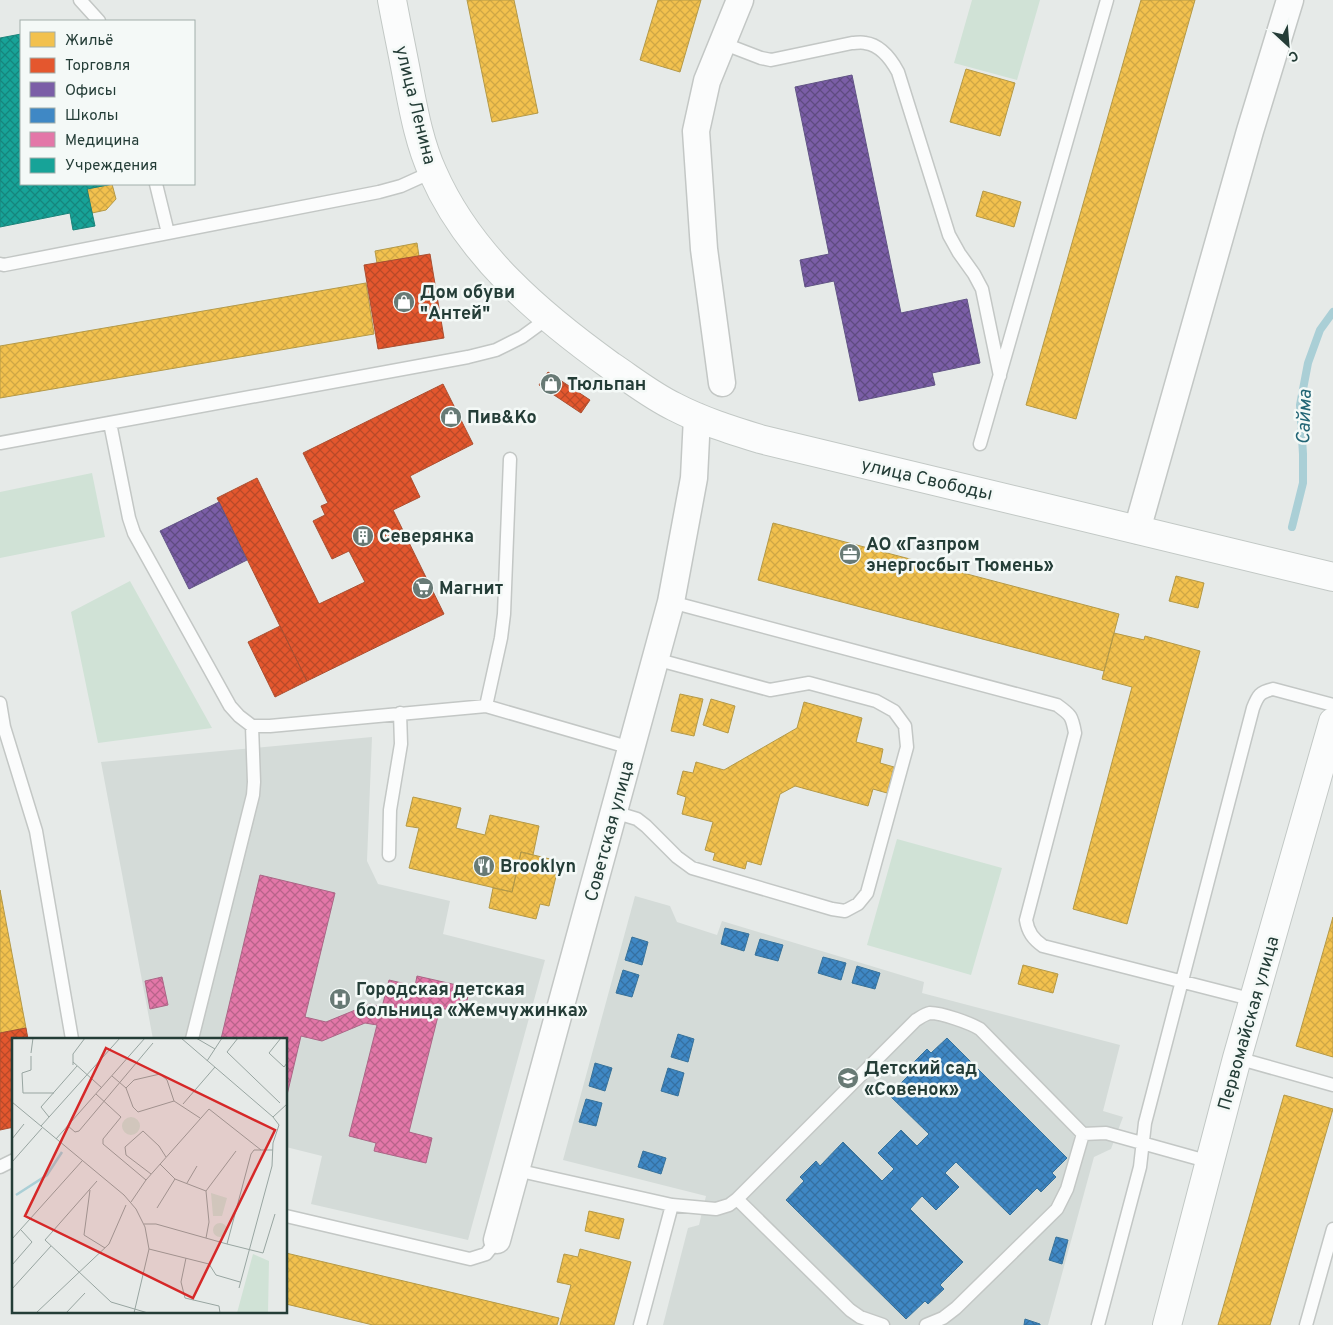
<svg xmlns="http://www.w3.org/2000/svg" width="1333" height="1325" viewBox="0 0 1333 1325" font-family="Overpass,sans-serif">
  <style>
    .built { fill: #d4dbd8 }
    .green { fill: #d0e2d6 }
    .homes { fill: url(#homes-cross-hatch); stroke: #b49947 }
    .shops { fill: url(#shops-cross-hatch); stroke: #aa4f31 }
    .offices { fill: url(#offices-cross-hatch); stroke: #615485 }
    .schools { fill: url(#schools-cross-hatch); stroke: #37729a }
    .health { fill: url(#health-cross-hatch); stroke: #aa6686 }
    .public { fill: url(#public-cross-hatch); stroke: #1b847b }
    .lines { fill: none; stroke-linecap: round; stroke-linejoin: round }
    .stream { stroke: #aacfd6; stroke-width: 8 }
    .lane-casing { stroke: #c3c7c5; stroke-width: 15 }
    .street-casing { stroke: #c3c7c5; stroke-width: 29 }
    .secondary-casing { stroke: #c2c8c5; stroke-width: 30 }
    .lane { stroke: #fbfcfc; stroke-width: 12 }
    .street { stroke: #fbfcfc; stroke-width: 26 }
    .secondary { stroke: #fbfcfc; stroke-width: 28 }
    .labels { text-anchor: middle; stroke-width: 5; stroke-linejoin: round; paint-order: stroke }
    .street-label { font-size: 18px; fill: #243d37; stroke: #f4f9f7 }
    .poi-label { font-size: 18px; font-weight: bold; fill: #243d37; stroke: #f4f9f7; text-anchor: start }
    .water-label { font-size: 19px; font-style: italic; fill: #226575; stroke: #f4f9f7 }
    .inset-river { fill: none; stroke: #aacfd6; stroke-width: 2.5 }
    .inset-road { fill: none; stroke: #98a5a1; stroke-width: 1 }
    .view { fill: #d62828; fill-opacity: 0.15; stroke: #d62828; stroke-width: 2.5 }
    .inset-edge { fill: none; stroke: #243d37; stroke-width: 2.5 }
  </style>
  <defs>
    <pattern id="homes-cross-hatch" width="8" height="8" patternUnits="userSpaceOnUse" patternTransform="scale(1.25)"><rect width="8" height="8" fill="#f2c14e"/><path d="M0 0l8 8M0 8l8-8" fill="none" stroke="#cfa745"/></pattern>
    <pattern id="shops-cross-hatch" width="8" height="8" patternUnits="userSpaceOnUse" patternTransform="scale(1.25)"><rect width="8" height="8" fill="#e4572e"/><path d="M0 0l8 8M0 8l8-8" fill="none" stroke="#b94928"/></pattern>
    <pattern id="offices-cross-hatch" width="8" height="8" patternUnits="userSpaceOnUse" patternTransform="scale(1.25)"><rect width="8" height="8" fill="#7b5ea7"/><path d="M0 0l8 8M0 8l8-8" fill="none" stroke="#5f4b81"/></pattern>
    <pattern id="schools-cross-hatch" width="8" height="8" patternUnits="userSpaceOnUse" patternTransform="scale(1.25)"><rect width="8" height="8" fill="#3f88c5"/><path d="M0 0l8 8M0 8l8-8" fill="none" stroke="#3570a1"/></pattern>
    <pattern id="health-cross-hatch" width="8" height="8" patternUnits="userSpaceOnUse" patternTransform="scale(1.25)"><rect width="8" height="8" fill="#e377a8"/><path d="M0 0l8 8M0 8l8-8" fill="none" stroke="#b8638a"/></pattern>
    <pattern id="public-cross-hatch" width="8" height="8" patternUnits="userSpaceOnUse" patternTransform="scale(1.25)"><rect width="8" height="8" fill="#17a398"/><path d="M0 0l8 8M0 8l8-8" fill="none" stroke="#15867d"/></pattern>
  </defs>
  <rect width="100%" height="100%" fill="#e6eae8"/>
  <path class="built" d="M372,737L367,861L378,884L450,901L443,934L545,960L468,1240L311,1204L322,1156L286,1147V1039H153L101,762Z
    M635,896L670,906L677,922L717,935L722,921L924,982L922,993L1120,1045L1103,1111L1123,1117L1111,1149L1094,1157L1048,1325H663L688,1228L699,1225L706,1196L563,1160Z"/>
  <path class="green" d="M972,0H1040L1017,80L954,63Z
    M92,473L105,537L0,558V492Z
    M130,581L212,728L98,743L71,612Z
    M897,839L1002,868L971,975L867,945Z"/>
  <path class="homes" d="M467,0H514L538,113L492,122Z
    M658,0H701L680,72L640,60Z
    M1141,0H1195L1076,419L1026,405Z
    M966,69L1015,83L1000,136L950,122Z
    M112,184L116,199L106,210L92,213L87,189Z
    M983,191L1021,202L1014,227L976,216Z
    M417,243L419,256L377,263L375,251Z
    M366,283L374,334L0,398V346Z
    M773,523L1119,614L1104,671L758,580Z
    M1176,576L1204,583L1198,608L1169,601Z
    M1114,633L1144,640L1145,636L1200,651L1127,924L1073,909L1132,687L1102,679Z
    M680,694L703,699L694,736L671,731Z
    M711,699L735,706L728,733L703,725Z
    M804,702L862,718L856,742L883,749L880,763L894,767L887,793L873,789L868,806L795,786L780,794L761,865L747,861L745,869L713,860L715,853L705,850L713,822L682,814L686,797L677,794L683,771L693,773L696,762L724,770L797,728Z
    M413,797L461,808L456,828L485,835L490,815L539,826L533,855L521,852L512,892L409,868L419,828L406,826Z
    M521,852L550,859L549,866L558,868L549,906L540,904L536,919L489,908L493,888L512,892Z
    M0,890L26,1028L0,1033Z
    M1333,917V1057L1296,1046Z
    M1023,965L1058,974L1053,993L1018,984Z
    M1284,1095L1333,1109L1270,1325H1218Z
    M589,1211L624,1219L619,1239L585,1231Z
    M580,1249L631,1262L614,1325H560L571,1285L557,1282L564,1254L578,1257Z
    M286,1253L559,1318L557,1325H373L286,1304Z"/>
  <path class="shops" d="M430,254L444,338L378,349L364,265Z
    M548,372L590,400L581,413L539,385Z
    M443,384L473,444L410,476L420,497L393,510L444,614L307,681L217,498L257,478L319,604L365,582L349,551L332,559L313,521L325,515L321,506L328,503L303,453Z
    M280,626L307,681L275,697L248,642Z
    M26,1028L28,1039H14V1127L0,1130V1033Z"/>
  <path class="offices" d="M852,75L901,313L967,299L980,363L932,373L935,385L859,401L834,281L805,287L800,260L829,254L795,87Z
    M219,502L247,560L189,589L160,531Z"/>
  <path class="schools" d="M725,928L749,934L744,951L721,944Z
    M632,937L648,942L642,965L625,960Z
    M760,939L783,945L778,961L755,955Z
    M823,957L846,963L841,980L818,973Z
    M857,966L880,973L875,989L852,983Z
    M623,970L639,975L632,997L616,993Z
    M678,1034L694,1039L688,1062L671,1057Z
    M947,1038L1067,1158L1052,1173L1056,1177L1041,1192L1037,1188L1010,1215L956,1162L945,1173L959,1187L936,1210L922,1196L910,1209L963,1262L940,1285L944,1289L928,1304L925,1301L906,1319L786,1200L804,1181L800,1177L816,1161L820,1166L843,1142L882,1181L894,1169L878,1153L901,1130L917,1146L929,1134L889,1095L916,1068L912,1064L927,1049L931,1053Z
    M595,1063L612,1068L605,1091L589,1086Z
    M668,1068L684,1073L678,1096L661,1091Z
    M586,1099L602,1103L596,1126L579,1122Z
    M643,1151L666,1158L661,1174L638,1167Z
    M1056,1237L1068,1240L1062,1264L1049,1260Z
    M1025,1319L1040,1324V1325H1024Z"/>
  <path class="health" d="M260,875L335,893L305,1017L326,1022L370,1004L382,1007L389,980L415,986L417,976L470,988L464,1013L440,1008L409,1132L432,1138L426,1163L374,1151L376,1143L349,1136L377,1025L365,1023L322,1041L301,1036L287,1095L286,1039H221Z
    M162,977L168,1005L150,1009L145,981Z"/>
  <path class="public" d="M21,34V184H113L87,189L95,226L73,230L70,213L0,227V38Z"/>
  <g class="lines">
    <path class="stream" d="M1292,527L1303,483V454L1300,405L1308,363L1320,330L1333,312"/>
    <g class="lane-casing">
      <path id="lane" d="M80,0L99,21
        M722,43L761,58L771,60L852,43C856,43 861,42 865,43C881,45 891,59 898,72L949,235L959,253L974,274L982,289L1000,376
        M156,184L168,233
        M0,264L4,265L379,192L401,186L432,172
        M110,423L129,518L134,533L230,706L239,716L252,726H270L486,706L631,748
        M0,443L468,357L496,350L522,337L548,318
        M980,444L1107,0
        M671,602L1057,705C1071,715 1072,716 1075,733L1026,920C1028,932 1033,939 1043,946L1254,1000
        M0,703L4,727L36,831L72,1039
        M486,706L501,638L504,614L510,459
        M614,812L637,819L646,826L677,857L692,868L832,909L845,911L858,904L867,893L907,747L905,726L894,711L876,701L809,683L770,690L655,659
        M389,855L390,810L401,744L400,713
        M192,1039L253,795L254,782L252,726
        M1237,1058L1333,1085
        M0,1167L14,1160
        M516,1170L672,1205L716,1209L729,1205L737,1199L850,1310L860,1317L883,1325
        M737,1199L916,1020C921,1017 925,1014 930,1013C942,1013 970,1023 980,1029L1083,1134L1106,1133L1210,1162
        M286,1216L470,1259L486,1254L497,1240
        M640,1325L672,1205
        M926,1325L943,1318L956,1308L1057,1209L1067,1189L1083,1134
        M1098,1325L1140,1167L1145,1123L1253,708C1258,695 1260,692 1273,689L1333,705
        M1306,1325L1333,1229"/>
    </g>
    <g class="street-casing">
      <path id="street" d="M722,383L704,249L696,131L707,81L740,0
        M1137,530L1250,131L1290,0
        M497,1240L671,602L694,478L697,417"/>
    </g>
    <g class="secondary-casing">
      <path id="secondary" d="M392,0C397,27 403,55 408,82C414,113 420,145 433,173C469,255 540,315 611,366C632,380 652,396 675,407C702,421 731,430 760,439L1333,577
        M1167,1325L1237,1058L1333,722"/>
    </g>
    <use href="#lane" class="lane"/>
    <use href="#street" class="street"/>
    <use href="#secondary" class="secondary"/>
  </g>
  <defs>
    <g id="shop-disc" transform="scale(1.125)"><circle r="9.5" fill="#687a75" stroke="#f4f9f7"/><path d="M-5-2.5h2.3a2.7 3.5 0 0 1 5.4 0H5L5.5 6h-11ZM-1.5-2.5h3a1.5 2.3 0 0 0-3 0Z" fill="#fff"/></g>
    <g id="building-disc" transform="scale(1.125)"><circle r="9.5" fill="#687a75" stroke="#f4f9f7"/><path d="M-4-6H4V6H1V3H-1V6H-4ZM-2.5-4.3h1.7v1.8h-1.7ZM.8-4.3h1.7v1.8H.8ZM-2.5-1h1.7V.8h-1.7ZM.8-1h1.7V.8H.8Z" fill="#fff"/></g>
    <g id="office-disc" transform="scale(1.125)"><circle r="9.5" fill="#687a75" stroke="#f4f9f7"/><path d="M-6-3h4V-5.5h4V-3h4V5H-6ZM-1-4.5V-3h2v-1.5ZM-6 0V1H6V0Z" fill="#fff"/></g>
    <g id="supermarket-disc" transform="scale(1.125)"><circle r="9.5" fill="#687a75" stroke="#f4f9f7"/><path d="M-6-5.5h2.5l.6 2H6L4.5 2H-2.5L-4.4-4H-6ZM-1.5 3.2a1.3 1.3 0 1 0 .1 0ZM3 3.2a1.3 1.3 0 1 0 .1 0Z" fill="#fff"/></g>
    <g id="restaurant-disc" transform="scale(1.125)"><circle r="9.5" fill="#687a75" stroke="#f4f9f7"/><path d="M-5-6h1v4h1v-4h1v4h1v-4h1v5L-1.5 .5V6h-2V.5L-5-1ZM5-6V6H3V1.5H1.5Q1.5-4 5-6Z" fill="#fff"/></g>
    <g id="hospital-disc" transform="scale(1.125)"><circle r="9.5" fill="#687a75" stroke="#f4f9f7"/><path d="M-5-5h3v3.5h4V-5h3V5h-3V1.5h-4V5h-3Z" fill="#fff"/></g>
    <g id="school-disc" transform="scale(1.125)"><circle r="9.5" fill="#687a75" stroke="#f4f9f7"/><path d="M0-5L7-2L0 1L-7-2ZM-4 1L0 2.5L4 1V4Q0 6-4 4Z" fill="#fff"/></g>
  </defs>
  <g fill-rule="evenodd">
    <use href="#shop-disc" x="404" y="302"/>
    <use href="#shop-disc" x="551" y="384"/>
    <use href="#shop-disc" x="451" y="417"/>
    <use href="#building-disc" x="363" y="536"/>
    <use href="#office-disc" x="850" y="554"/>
    <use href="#supermarket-disc" x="423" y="588"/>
    <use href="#restaurant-disc" x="484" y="866"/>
    <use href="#hospital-disc" x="340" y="999"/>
    <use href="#school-disc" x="848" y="1078"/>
  </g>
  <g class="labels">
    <g class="street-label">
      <text transform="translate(416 105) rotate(76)" y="6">улица Ленина</text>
      <text transform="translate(927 479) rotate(13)" y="6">улица Свободы</text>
      <text transform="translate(609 831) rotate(-75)" y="6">Советская улица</text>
      <text transform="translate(1248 1023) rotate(-74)" y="6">Первомайская улица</text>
    </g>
    <g class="poi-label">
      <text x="420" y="298">Дом обуви<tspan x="420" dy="21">"Антей"</tspan></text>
      <text x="567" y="390">Тюльпан</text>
      <text x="467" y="423">Пив&amp;Ко</text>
      <text x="379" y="542">Северянка</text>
      <text x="866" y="550">АО «Газпром<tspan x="866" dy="21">энергосбыт Тюмень»</tspan></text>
      <text x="439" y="594">Магнит</text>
      <text x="500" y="872">Brooklyn</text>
      <text x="356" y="995">Городская детская<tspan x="356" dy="21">больница «Жемчужинка»</tspan></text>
      <text x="864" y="1074">Детский сад<tspan x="864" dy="21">«Совенок»</tspan></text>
    </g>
    <g class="water-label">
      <text transform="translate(1303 417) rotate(-88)" y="7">Сайма</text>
    </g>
  </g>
  <g transform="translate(12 1038)">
    <rect width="275" height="275" fill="#e6eae8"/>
    <path d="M110 88a9 9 0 1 1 18 0a9 9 0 1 1-18 0ZM199,155L215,160L210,178H201ZM201 192a7 7 0 1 1 14 0a7 7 0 1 1-14 0ZM241,216L257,223L256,275H225Z" fill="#d0e2d6"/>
    <path class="inset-river" d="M4,157L35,137L50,114"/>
    <path class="inset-road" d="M169,0L261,79L267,87L261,105L260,128L227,250M184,0L203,11M226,0L215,14L268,65M269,0L257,15L272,29L275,25M19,15L21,0M19,18V32L10,35L11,55H42M195,23L210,0M61,24L90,50M61,27V16L73,0M100,38L114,50L121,69L126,74L162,63M114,50L122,42L148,36L155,42L162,63L188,80M84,56L109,79L91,101V106L134,142M0,64L112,157L124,171L133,189L137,211L122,275M171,66L203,29M37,79L29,69L65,28M261,79L275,66M29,88L108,0M56,88L63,94L67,93L141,5M0,101L12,86M44,101L133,0M0,124L30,90M148,126L163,141L194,153L197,184L194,200M139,136L114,117L113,109L131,93L147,108L154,119M85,143L33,202L99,264L136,275M175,145L185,128M78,152L72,197L93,210M194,153L224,113M119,164L134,142L197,71L249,112M145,170L163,141M132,186H144L215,206L239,116L242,112H261M0,201L70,123M215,206L251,215L263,176M137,211L197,226L204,237L228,244M174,220L169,244L173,260L207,268L208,275M0,227L20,204L9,192M0,251L39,208M24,275L97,206L114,167M54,275L73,255"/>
    <path class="view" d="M94,10L263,92L181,260L13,178Z"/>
    <rect width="275" height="275" class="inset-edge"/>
  </g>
  <rect x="20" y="20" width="175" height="165" fill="#f4f9f7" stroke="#a1aeaa"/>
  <rect x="30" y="32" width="25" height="15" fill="#f2c14e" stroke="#a1aeaa"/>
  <text x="65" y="45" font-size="15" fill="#243d37">Жильё</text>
  <rect x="30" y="58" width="25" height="15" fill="#e4572e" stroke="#a1aeaa"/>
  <text x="65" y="70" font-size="15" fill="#243d37">Торговля</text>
  <rect x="30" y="82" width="25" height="15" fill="#7b5ea7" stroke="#a1aeaa"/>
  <text x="65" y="95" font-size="15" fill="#243d37">Офисы</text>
  <rect x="30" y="108" width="25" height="15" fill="#3f88c5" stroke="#a1aeaa"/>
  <text x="65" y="120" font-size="15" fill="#243d37">Школы</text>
  <rect x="30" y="132" width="25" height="15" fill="#e377a8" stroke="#a1aeaa"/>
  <text x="65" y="145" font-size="15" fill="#243d37">Медицина</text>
  <rect x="30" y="158" width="25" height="15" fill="#17a398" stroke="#a1aeaa"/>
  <text x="65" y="170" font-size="15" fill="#243d37">Учреждения</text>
  <g transform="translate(1288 45) rotate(154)" stroke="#f4f9f7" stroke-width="4" paint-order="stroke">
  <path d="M0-4L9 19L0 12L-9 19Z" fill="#243d37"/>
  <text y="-8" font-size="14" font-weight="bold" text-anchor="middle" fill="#243d37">С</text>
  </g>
</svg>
